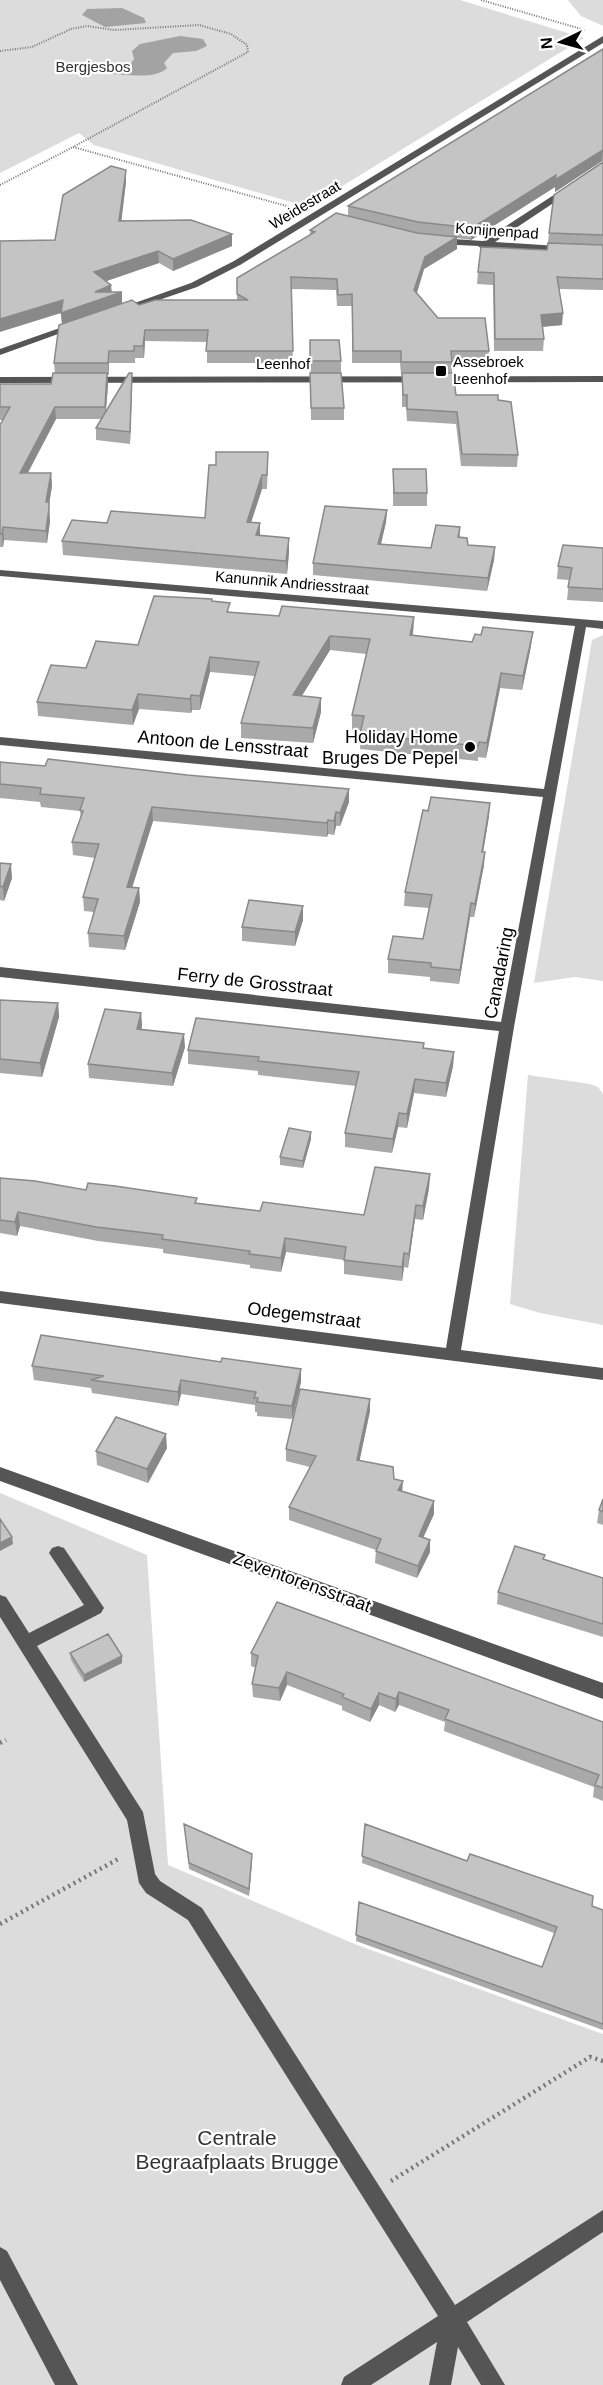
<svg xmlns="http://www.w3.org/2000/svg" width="603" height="2385" viewBox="0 0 603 2385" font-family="Helvetica,sans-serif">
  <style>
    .green { fill: #dcdcdc }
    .water { fill: #a3a3a3 }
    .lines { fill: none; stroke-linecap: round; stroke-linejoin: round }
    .path-far1 { stroke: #777; stroke-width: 2; stroke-dasharray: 1 1.5; stroke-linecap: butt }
    .path { stroke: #777; stroke-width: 4.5; stroke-dasharray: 2 4; stroke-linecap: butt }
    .minor { fill: #555; fill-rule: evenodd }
    .wall { fill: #a9a9a9 }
    .shaded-wall { fill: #898989 }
    .building { fill: #c4c4c4; stroke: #898989; stroke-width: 1.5 }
    .poi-dot { fill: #000; stroke: #fff; stroke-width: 2 }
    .labels { text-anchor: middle; stroke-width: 4.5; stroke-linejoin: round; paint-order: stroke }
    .far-park-label { font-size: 15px; fill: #333; stroke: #fff }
    .far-street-label { font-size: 15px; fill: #000; stroke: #fff }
    .far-poi-label { font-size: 15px; fill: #000; stroke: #fff; text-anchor: start }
    .poi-label { font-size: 18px; fill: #000; stroke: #fff; text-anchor: end }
    .street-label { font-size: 18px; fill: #000; stroke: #fff }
    .near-park-label { font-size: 21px; fill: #333; stroke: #fff }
  </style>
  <rect width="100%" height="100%" fill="#fff"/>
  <path class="green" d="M0,0H460L584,38L308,207L94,145L79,133L0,173Z
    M568,0H603V26L581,16Z
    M603,635V981L575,977L534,983L592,640Z
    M528,1075L590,1084L598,1087L603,1094V1325L540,1313L510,1304Z
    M0,1493L147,1555L168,1865L357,1945L603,2034V2385H0Z"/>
  <path class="water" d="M122,8L144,18L146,23L105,27L82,15L87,9Z
    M180,36L203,39L207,46L196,51L173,53L164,63L167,68C155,80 126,74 110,74L109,72L115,66H129L134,59L132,51L140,44Z"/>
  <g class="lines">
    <path class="path-far1" d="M481,0L585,30
      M0,51L32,47L71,29L87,26L114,30L199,25L231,34L247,45L248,52L73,147
      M0,185L73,147L294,208"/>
    <path class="path" d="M0,1743L6,1740
      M0,1924L120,1858
      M391,2181L590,2057L603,2061"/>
    <path class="minor" d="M603,36V43L240,265L197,287L124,312L115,310L191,283L234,261Z
      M603,163V170L495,242L603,249V255L487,247L482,249L478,246L439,244L434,241L439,238L483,241Z
      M74,323L83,325L0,355V349Z
      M603,376V382L0,383V377Z
      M0,570L603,621V629L586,627L514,1027L461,1350L603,1368V1380L0,1303V1291L446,1348L499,1031L0,977V967L501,1022L543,797L0,745V737L544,789L575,626L0,576Z
      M0,1467L603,1683V1699L0,1481Z
      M58,1546L64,1548L104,1608L101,1613L37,1646L143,1812L155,1874L160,1881L202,1908L455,2305L603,2210V2232L467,2322L505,2385H481L458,2347L451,2385H429L437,2342L371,2385H341L344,2377L438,2316L188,1920L146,1893L139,1883L127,1820L0,1617V1595L6,1597L29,1633L84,1605L49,1553L52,1548Z
      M0,2247L7,2251L78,2385H55L0,2280Z"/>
  </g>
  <path class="wall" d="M603,49V161H602L555,192V187L471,240L457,238V249L424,269L417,293L438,318L489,351L488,362H452V373L456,395L498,400L518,455L517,467L461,466L456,424L407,421L406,407H402V374H401L400,363H352V306H337L336,290L291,289L293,363H207V342L145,341L144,358H135V363H109V375H107L108,385L106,411L132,385L130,444L96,440V428L101,419H56L28,473H51L52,486L49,505L50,521L47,543L4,540L3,547H0V425L3,420H0V384H51L55,373L54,363L62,324L55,240L126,182L121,220L232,234V246L173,271L159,263L106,281L112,292H122V303L139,305L237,300V278L310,235V230L348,216V206Z
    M603,162V290L559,289L562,325L542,327L544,339L543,351H494L493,285L477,284L478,272L547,250L549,233Z
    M310,340L341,361V373L344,408V420H311Z
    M216,465H268L267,489H262L251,522L260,536L289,552L287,574L63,555L62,541L107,523L205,518Z
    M393,469L427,493V506H393Z
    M387,510L386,522L381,544L431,548L460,527V537L468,545L495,547L494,560L487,591L313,575V563Z
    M603,548V602L567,600L569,580L557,579L558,566Z
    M212,601L230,612L279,616L414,617L413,635L472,642L531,646L522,690L500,688L486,758L478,757V761L360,749L361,730H352V715L366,654L330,650L302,696L321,698V712L313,743L241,738V723L255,676L210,672L200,710H192L191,713L139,709L133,725L38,716L37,702L86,668L138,645Z
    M0,762L349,802L340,826H336L334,835L328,834L327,837L153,821L132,887L139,888L140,902L125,950L89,947L88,933L94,912L84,911L83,897L95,858L73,855L72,842L81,818L80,811L41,807L40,802L0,798Z
    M489,816L483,852L484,865L474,917H470L459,984L430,981V977L388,973V959L423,939L429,908L404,906L405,892Z
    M0,863L12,878L4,901L0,900Z
    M303,906V920L295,946L242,941V927Z
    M0,1000L58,1003L59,1017L42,1077L0,1073Z
    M141,1013L142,1026L141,1030L185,1047L173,1086L89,1078L88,1064Z
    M424,1048L454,1052L453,1066L446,1097L414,1093L407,1128L398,1127L392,1153L345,1147V1133L356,1086L258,1075V1071L188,1064V1050Z
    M311,1139L303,1168L280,1165V1157Z
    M430,1174L429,1188L423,1220L415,1219L408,1268L404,1267L402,1281L344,1274V1260L286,1252L281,1272L250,1268V1265L163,1253V1249L98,1241L20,1226L17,1236L0,1233V1178L86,1190L197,1203L260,1211L364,1215Z
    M32,1366L301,1382L292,1419L257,1416V1412H255V1405L181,1394L178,1406L92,1393L91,1388L34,1380Z
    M370,1399V1411L359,1461L394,1479L402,1491L434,1501V1514L423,1538L430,1540V1552L417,1578L375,1563L376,1550L289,1520V1507L310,1467L286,1461V1449Z
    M167,1448L148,1483L97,1465L96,1451Z
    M603,1499V1525L597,1523L599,1510Z
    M545,1555L544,1560L603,1578V1637L497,1604L498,1592Z
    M70,1653L122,1663L84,1682L71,1660Z
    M251,1653L603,1722V1801L593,1797L594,1787L444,1731L445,1722L399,1705L395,1712L379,1705L370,1722L342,1710V1706L287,1685L280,1701L253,1697L252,1684L256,1668L251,1666Z
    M365,1824L603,1910V2030L356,1941L359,1902L542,1967L554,1933L362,1863Z
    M185,1831L252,1861L249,1896L189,1869Z"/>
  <path class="shaded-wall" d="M603,150L602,161L555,192V187L471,240L472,228L556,175Z
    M126,170V182L120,233L119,221Z
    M232,234V246L173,271V259Z
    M457,237V249L424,269L414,302V290L425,257Z
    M158,251L159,263L95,285L94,272Z
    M111,285L112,295L122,292V304L62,325L61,313L0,332V319L63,300L95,292Z
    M563,313L562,325L540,327L541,315Z
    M145,330V341L144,358L143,346Z
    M109,351V375L108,363Z
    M107,373L108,385L105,419V407Z
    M132,373V385L130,444V432Z
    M55,407L56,419L21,485L20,473Z
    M51,473L52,486L47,515L46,502Z
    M262,475V489L247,535V522Z
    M49,508L50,521L47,543L46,531Z
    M387,510L386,522L378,556V544Z
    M260,523V536L256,535Z
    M3,527L4,540L3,547L2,534Z
    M289,538V552L287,574L286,561Z
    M495,547L494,560L487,591L488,578Z
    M414,617L413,632L409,650L410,635Z
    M533,632L531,646L522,690L523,676Z
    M330,636V650L293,710V695Z
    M210,657V672L200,710V696Z
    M501,673L500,688L486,758L487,743Z
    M138,694L139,709L133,725L132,710Z
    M191,695L192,710L191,713L190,699Z
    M321,698V712L313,743V728Z
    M349,789V802L340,826V813Z
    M490,803L489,816L481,865L482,852Z
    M152,807L153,821L128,901L127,887Z
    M336,812V826L334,835V821Z
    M328,820V834L327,837V823Z
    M485,852L484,865L474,917L475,904Z
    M11,864L12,878L4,901L3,887Z
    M139,888L140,902L125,950L124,936Z
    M471,903L470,917L459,984L460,970Z
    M303,906V920L295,946V932Z
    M58,1003L59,1017L42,1077L40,1063Z
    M141,1013L142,1026L138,1043L137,1029Z
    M184,1034L185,1047L173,1086L172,1073Z
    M454,1052L453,1066L446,1097V1083Z
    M415,1079L414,1093L407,1128V1114Z
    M399,1113L398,1127L392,1153L393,1139Z
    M311,1132V1139L303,1168V1161Z
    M430,1174L429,1188L423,1220V1206Z
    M416,1205L415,1219L408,1268L409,1254Z
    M18,1212L20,1226L17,1236L15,1222Z
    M285,1238L286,1252L281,1272V1258Z
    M404,1253V1267L402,1281V1267Z
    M301,1369V1382L292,1419V1406Z
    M181,1380V1394L178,1406V1392Z
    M370,1399V1411L357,1473V1460Z
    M166,1434L167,1448L148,1483L147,1469Z
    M403,1481L402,1494L398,1490Z
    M434,1501V1514L418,1549L419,1536Z
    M12,1537L13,1544L0,1551V1543Z
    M430,1540V1552L417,1578L418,1566Z
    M122,1656V1663L84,1682V1675Z
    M287,1672V1685L280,1701L279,1688Z
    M399,1692V1705L395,1712L396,1699Z
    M379,1693V1705L370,1722L371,1709Z
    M252,1854V1861L249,1896V1889Z"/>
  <path class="building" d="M603,49V150L555,180L556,175L472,228L418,222L348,206Z
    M603,162V235L549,233L554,195Z
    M111,166L126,170L119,221L191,220L232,234L173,259L158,251L94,272L111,285L95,292H122L61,313L63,300L0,319V241L55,240L63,195Z
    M336,213L417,233L457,237L425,257L414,290L438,318H485L489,351H451L452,362H401V351H353L352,294L338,295L337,279L291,277L293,351H206L208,330H145L143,346H134V351H109L108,363H54L59,325L132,300L139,305L155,300H248L237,294V278L315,232L310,230Z
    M548,243L603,245V279L557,277L563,313L541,315L544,339H495L494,273L478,272L481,247L547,250Z
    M310,340H339L341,361H310Z
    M53,373H107L105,407H55L20,473H51L46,502H49V508L46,531L3,527L2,534H0V425L10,407H0V384H51Z
    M129,373H132L130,432L96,428Z
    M310,373H341L344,408H311Z
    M402,373H453L456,395H498V400L511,402L518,455L462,454L457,412L407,409V395H403Z
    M216,452H268L267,475H262L247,522L260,523L256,535L289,538L286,561L62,541L72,520L107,523L111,511L205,518L209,465H216Z
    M393,469H426L427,493H394Z
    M325,506L387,510L378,544L431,548L436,525L460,527L458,537L467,538L468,545L495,547L488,578L313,563Z
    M563,545L603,548V589L568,587L572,568L558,566Z
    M154,596L212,599V601L230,603L227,612L279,616L282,606L414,617L410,635L472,642L475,634L481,635L483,627L533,632L523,676L501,673L487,743L479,742L478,746L360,734L364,716L352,715L370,639L330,636L293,695L321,698L313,728L241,723L259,662L210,657L200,696L191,695L190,699L138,694L132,710L37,702L51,665L86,668L96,641L138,645Z
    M48,759L187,775L349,789L340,813L336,812L334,821L328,820L327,823L152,807L127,887L139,888L124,936L88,933L98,899L83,897L99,844L72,842L83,811L80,810L84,798L40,794L41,788L0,784V762L45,766Z
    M431,797L490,803L482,852H485L475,904L471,903L460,970L431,967V963L388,959L393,936L423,939L432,895L405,892L423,810L428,811Z
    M0,863L11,864L3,887L0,886Z
    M249,900L303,906L295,932L242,927Z
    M0,1000L58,1003L40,1063L0,1059Z
    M105,1009L141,1013L137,1029L184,1034L172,1073L88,1064Z
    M196,1018L424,1043L423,1048L454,1052L446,1083L415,1079L407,1114L399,1113L393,1139L345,1133L359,1072L258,1061L259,1057L188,1050Z
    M289,1128L311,1132L303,1161L280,1157Z
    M375,1167L430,1174L423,1206L416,1205L409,1254L404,1253L402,1267L344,1260L346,1247L285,1238L281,1258L249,1254L250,1251L162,1239L163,1235L96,1227L18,1212L15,1222L0,1220V1178L35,1181L86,1190L88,1183L115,1186L197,1198L195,1203L260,1211L263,1202L364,1215Z
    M41,1335L221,1362L222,1358L301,1369L292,1406L257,1402L258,1398H254L256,1392L181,1380L178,1392L91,1380L104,1376L32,1366Z
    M300,1389L370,1399L357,1460L393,1467L394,1479L403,1481L398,1490L434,1501L419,1536L430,1540L418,1566L376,1551L381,1539L289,1507L316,1456L286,1449Z
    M116,1417L166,1434L147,1469L96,1451Z
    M603,1499V1512L599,1510Z
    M0,1519L12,1537L0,1543Z
    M515,1546L545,1555L543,1559L603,1578V1624L498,1592Z
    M277,1602L603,1722V1788L595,1785L599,1775L445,1719L449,1710L399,1692L396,1699L379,1693L371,1709L342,1697L344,1694L287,1672L279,1688L252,1684L258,1656L251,1653Z
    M108,1634L122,1656L84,1675L70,1653Z
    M184,1824L252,1854L249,1889L189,1863Z
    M365,1824L467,1861L470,1854L593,1896L592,1906L603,1910V2024L356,1935L359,1902L542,1967L557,1927L362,1856Z"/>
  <g class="poi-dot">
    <rect x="435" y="365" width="12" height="12" rx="3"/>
    <circle cx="470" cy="747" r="6"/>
  </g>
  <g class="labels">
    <g class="far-park-label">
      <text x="93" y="72">Bergjesbos</text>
    </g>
    <g class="far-street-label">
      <text transform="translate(305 205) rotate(-31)" y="5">Weidestraat</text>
      <text transform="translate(497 231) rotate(4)" y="5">Konijnenpad</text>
      <text x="283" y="369">Leenhof</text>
      <text transform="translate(292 583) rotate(5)" y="5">Kanunnik Andriesstraat</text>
    </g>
    <g class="far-poi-label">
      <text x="453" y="367">Assebroek<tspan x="453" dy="17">Leenhof</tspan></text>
    </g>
    <g class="poi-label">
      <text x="458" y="743">Holiday Home<tspan x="458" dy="21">Bruges De Pepel</tspan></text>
    </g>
    <g class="street-label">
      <text transform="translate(223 744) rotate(5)" y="6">Antoon de Lensstraat</text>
      <text transform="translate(499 973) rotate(-79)" y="6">Canadaring</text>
      <text transform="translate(255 982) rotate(6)" y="6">Ferry de Grosstraat</text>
      <text transform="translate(304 1315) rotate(7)" y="6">Odegemstraat</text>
      <text transform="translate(302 1582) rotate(20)" y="6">Zeventorensstraat</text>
    </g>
    <g class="near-park-label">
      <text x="237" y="2145">Centrale<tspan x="237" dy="24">Begraafplaats Brugge</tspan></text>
    </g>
  </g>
  <g transform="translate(561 42) rotate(265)" stroke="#ffffff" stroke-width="4.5" paint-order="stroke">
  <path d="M0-4.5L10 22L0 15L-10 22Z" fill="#000000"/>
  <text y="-9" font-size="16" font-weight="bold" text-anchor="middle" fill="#000000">N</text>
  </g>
</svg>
